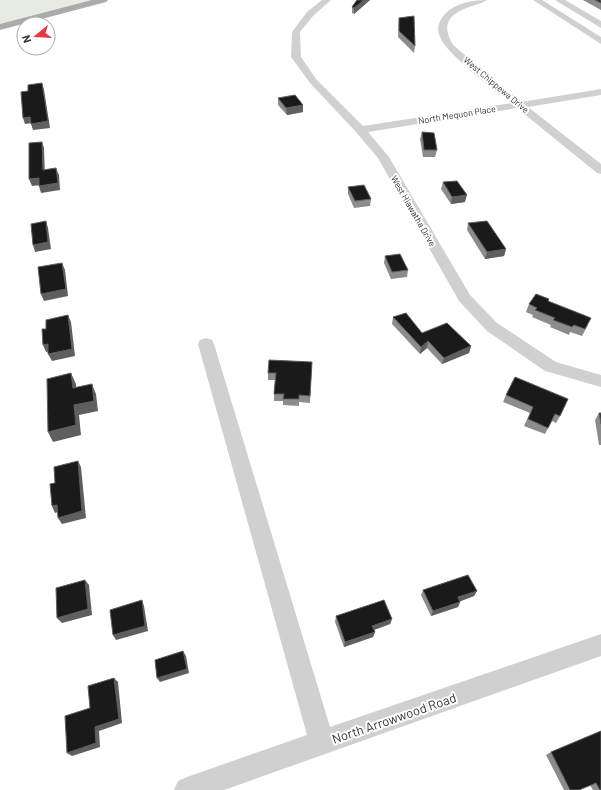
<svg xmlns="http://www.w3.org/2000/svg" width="601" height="790" viewBox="0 0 601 790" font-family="Barlow,sans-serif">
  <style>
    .green { fill: #e6ecdf }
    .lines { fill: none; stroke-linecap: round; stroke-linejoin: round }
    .minor { fill: #d0d0d0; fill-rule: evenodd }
    .major { fill: #ababab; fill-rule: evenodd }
    .wall { fill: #8c8c8c }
    .shaded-wall { fill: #5f5f5f }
    .building { fill: #1a1a1a; stroke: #5f5f5f }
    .labels { text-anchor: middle; stroke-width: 4; stroke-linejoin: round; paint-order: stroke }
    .far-street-label { font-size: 9px; fill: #333; stroke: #fff }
    .near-street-label { font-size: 13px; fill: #333; stroke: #fff }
  </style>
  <rect width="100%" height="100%" fill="#fff"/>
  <path class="green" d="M0,0H103L0,27Z"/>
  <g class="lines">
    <path class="minor" d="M322,0H331L313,16L300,32L301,57L316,79L363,126L511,103C495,90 446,54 440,37C436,28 439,21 445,14C455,3 472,0 487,0C483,3 477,4 472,6C450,13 440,23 453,45L521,102L601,89V95L528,107L601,164V174L597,173L517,108L368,132L389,157L470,295L497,323L556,362L601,375V387L545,371L487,331L459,301L378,158L356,132L310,83L291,57L292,32L307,12Z
      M533,0H542L601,37V44Z
      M555,0H565L601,21V28Z
      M206,338L212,340L214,344L330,727L601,634V656L224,790H174L178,781L187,777L307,735L198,344L200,340Z"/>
    <path class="major" d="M92,0H108L106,2L0,30V24Z"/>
  </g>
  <path class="wall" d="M357,0H370L354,14L352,13V7Z
    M583,0H601V10Z
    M399,18L415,46L414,53L398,37Z
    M278,98L303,105V112L287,115L278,105Z
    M422,132L437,150L435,157H423L420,139Z
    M443,182L465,202L451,204L441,189Z
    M348,187L371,199L370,206L354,208L348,194Z
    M468,223L506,249L504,256L485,259L467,230Z
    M385,256L408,270L407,277L391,279L384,263Z
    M549,299L548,301L588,325L582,336L570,332L569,335L550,327L551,325L532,317L533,315L526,312L529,304Z
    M393,317L422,333L471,346L469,353L442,364L427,348L420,354L392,324Z
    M312,362L310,403L299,402V406L283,405V401H274V394L275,380H268V373Z
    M506,395L560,416L556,423L552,421L545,434L524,426L530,413L503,402Z
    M599,413H601V445H599L595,420Z
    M423,590L477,591L474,596L460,601V602L458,607L431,616L421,595Z
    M336,616L392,619L390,624L374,630L375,632L373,637L344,647L335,622Z
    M601,731V790H593L590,785L579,790H564L546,755L551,752Z"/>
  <path class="shaded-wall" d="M364,0H370L354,14V8Z
    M42,83L44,90L50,128L33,130L31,124Z
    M303,105V112L287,115L286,108Z
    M30,117L32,123L25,124L23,118Z
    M42,142L44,148L45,177L43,170Z
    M56,168L59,175L60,190L41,193L39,186Z
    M39,178L41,185L32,186L29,179Z
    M467,195L465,202L451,204L452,197Z
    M46,221L48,228L51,249L35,252L33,245Z
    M506,249L504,256L485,259L487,252Z
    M62,263L65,270L68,296L44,301L41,294Z
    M68,315L71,322L75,356L52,361L48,354Z
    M428,341L427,348L420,354L421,347Z
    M48,344L51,351L46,352L43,345Z
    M471,346L469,353L442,364L444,358Z
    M71,373L76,384L77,398L73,388Z
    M92,384L96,394L98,411L79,415L81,435L53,442L48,432L74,405Z
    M78,461L81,467L86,518L62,524L58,518Z
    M57,505L61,511L55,513L52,506Z
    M85,580L89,585L92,615L62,623L57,618Z
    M477,591L474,596L456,603L458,597Z
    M142,600L144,606L148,631L116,640L113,635Z
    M460,602L458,607L431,616L433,611Z
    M392,619L390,624L371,631L372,626Z
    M375,632L373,637L344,647L345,642Z
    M183,651L186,656L189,673L160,682L157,678Z
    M114,678L118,682L122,723L99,731L100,747L72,756L67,753L95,727Z"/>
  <path class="building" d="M357,0H364L354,8L352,7Z
    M595,0H601V3Z
    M414,16L415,46L399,31V18Z
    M42,83L48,121L31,124L30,117L23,118L21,92L28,91V85Z
    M295,95L303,105L286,108L278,98Z
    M422,132L434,133L437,150H424Z
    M42,142L43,170L56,168L58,183L39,186V178L29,179V143Z
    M457,181L467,195L452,197L443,182Z
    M364,185L371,199L355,201L348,187Z
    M46,221L48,242L33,245L31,224Z
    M487,221L506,249L487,252L468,223Z
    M400,254L408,270L392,272L385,256Z
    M62,263L66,289L41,294L38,267Z
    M536,294L549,299L548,301L591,318L585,329L574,325L572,327L553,320L555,318L535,310L537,308L529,304Z
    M406,313L422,333L447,323L471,346L444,358L428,341L421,347L393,317Z
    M68,315L72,349L48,354V344L43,345L42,329H46V320Z
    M269,360L312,362L310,396L299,395V399H283L284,394H274L276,373H268Z
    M71,373L73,388L92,384L94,401L74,405L76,425L48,432L47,379Z
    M515,377L568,399L560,416L555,414L548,428L528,419L533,407L506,395Z
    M599,413H601V424Z
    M78,461L82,511L58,518L57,505L52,506L50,484L55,483L54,467Z
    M468,575L477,591L458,597L460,602L433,611L423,590Z
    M85,580L88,609L57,618L56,588Z
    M142,600L145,626L113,635L110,610Z
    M384,600L392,619L372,626L375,632L345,642L336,616Z
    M183,651L187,669L157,678L155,660Z
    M114,678L119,719L95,727L96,743L67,753L65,716L90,708L88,686Z
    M601,731V790H600L596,783L579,790H570L551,752Z"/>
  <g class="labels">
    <g class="far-street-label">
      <text transform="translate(496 85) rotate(40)" y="3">West Chippewa Drive</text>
      <text transform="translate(457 115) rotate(-9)" y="3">North Mequon Place</text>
      <text transform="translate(413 211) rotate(60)" y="3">West Hiawatha Drive</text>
    </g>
    <g class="near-street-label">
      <text transform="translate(394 718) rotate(-19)" y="5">North Arrowwood Road</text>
    </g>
  </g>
  <g transform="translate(36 36) rotate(252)"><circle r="19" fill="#ffffff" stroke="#adadad"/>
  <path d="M0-3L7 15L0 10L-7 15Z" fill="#e63946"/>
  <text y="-6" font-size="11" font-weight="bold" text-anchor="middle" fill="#333333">N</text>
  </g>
</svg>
